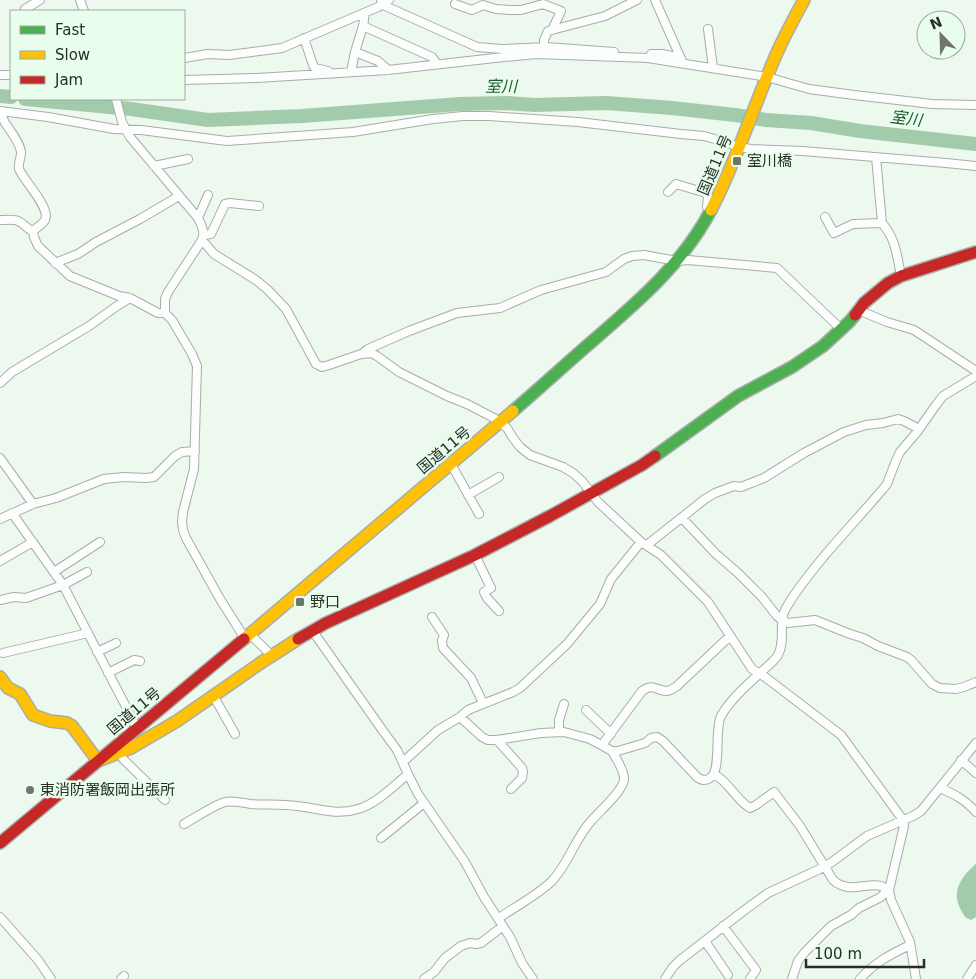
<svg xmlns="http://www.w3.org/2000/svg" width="976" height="979" viewBox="0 0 976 979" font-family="'DejaVu Sans','Noto Sans JP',sans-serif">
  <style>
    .water { fill: #a1cbab }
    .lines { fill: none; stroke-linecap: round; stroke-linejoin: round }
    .river { stroke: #a1cbab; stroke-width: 14 }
    .street-casing { stroke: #a6aea7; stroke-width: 10 }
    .fast-casing { stroke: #a6aea7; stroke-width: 14 }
    .slow-casing { stroke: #a6aea7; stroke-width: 14 }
    .jam-casing { stroke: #a6aea7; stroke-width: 14 }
    .street { stroke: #fcfefd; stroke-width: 8 }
    .fast { stroke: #4caf50; stroke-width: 11 }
    .slow { stroke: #ffc107; stroke-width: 11 }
    .jam { stroke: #c62828; stroke-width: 11 }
    .poi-dot { fill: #6d756e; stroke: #e8fdec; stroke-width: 2 }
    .labels { text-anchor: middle; stroke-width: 5; stroke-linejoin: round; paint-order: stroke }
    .poi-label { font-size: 15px; fill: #282f29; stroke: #e8fdec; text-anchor: start }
    .street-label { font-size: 15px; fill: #282f29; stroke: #e8fdec }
    .water-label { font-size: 16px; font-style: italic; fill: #1d5931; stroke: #e8fdec }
  </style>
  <rect width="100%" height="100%" fill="#edf8ef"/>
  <path class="water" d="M976,864V917L971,920L965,917C962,912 958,905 957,899C955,885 966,872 976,864Z"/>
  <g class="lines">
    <path class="river" d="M0,96L11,97
      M25,99L131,109L208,120L302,116L460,104L506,103L535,105L606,103L672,108L735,115L766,120L811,123L860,131L976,144"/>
    <g class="street-casing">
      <path id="street" d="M80,0L84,11
        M381,0L383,5L477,47L502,49L546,47L614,52
        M655,0L682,61
        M455,4L472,10L483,5L496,9L510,10H521L543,4L561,11L552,30
        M26,11L25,9L40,0
        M365,13L363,26L432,57L437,64
        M708,29L713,68
        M304,38L313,65L315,68L328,71
        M544,47V40L548,31L605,16L637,0
        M355,52L378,61L388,70
        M651,54H662L677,57
        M184,58L208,54L229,55L282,48L378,7L389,0
        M351,72L355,52L363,26
        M0,75H11
        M184,80L257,78L388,70L504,57L537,54L648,58L767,77L809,89L854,95L932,104L976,105
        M116,99L122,122L130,137L198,218C202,226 205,232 202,240L168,292L165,299V313L172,320L192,354L197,366L194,469L183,512L182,522L183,530L186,538L220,599L244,637
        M0,111L48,117L114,129L141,130L227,141L353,132L433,119L463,116H489L578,122L681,134L704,136L722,141L739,147L751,149L803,151L946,163L976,166
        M0,111C2,115 3,119 5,123C10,130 21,144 21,153C21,158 18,163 19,169C24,181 51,208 45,220C42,225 37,227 33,231
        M876,157L882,223
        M154,166L188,159
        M668,192L676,184L706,193L708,197L707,207
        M825,217L834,233L853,224L882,223C896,239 897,256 901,276
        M198,218L208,195
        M0,220C5,220 13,219 18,221C24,223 26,229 33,231L34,237L38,246L70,276L119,296L130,298L158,313H165
        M204,235L211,234L225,204L230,203L259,206
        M202,240L214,254L256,280L268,290L286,309L316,364L322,367L329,365L361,354L371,353L377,356L399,372L447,396L467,404L494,418L507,428L513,438L520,447L530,455L563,467L573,473L582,481L598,502L641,542L661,555L708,602L752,669L765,677L841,735L903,820L904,826L889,890L891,900L910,942L916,979
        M55,263L78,254L96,242L140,219L179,196
        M858,310L887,322L914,330L976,371
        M363,353L368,349L409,331L457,313L500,308L541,290L606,272L624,259L632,256L644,255L677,261L688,260L777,268L841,329
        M0,383L12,372L89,326L117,306L130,298
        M0,458L33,504
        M451,464L479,514
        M468,495L499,477
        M12,513L63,585L137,728
        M682,518L716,554L738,573L762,597L777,616L782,620L788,623L815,620L850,634L863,638L878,646L907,657L911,660L932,684L940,688L956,689L964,687L976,682
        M0,519L33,504L56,498L104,479L124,477L146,478L154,477L175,456L182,452L195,451
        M647,545L705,499L715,493L734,486L741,487L764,478L804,453L844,432L866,425L883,423L898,419L904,421L919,429
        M475,555L491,588L484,592L487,598L499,611
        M0,561L33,542
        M54,572L100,542
        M0,600L14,597L26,598L63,585L87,572
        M432,617L444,635L442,641L443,648L471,678L483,703
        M312,630L383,731L397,750L408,774L418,794L465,862L484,897L510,937L522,963L533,979
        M249,633L272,656
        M97,652L116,643
        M3,653L88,633
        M108,673L134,660L140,661
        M213,695L235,734
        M586,710L611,734
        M460,717L482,737L488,740H497L541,733L564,732L590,739L612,751H618L645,743L651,738L657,737L663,741L698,778L703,780C705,780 708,780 710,778C722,771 714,730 721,716C730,700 746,686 759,674C765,668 774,662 778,655C786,640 778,624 785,610C795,591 811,572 825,555C844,533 864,511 883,489L887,484L895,463L900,452L917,432L936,405L943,396L976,376
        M559,732V720L564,704
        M497,740L522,768L523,772L522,778L511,789
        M602,745L642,691C653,683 655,690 666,691C670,691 674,688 677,686L730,636
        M119,753L124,760L165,800
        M961,760L976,773
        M403,762L438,730L460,717L468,710L513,692L520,688L567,644L600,604L604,595L611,579L641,542
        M714,774C730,783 735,799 750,808L756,805L774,792L800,826L833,880C837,884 842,886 848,887C859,889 879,880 887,890H889
        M940,788C956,795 964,799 976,812
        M184,824C195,818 214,805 225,802C233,800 243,803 251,804C267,805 282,804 297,806C318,808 336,816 358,809C376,804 394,786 408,774
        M381,838L424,803
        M0,917L38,960L51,979
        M499,918C515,907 539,894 552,881C569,863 575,838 592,820C600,811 624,790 624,779C624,769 616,759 612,751
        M723,926L756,970L750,979
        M705,941L728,975
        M121,979L124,976
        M424,979L434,972L445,958L461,946L470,943L476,944L481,943L503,926
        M665,979L673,967L679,961L742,912L768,893L822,868L832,862L867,836L913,816L921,811L976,743
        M792,979L798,961L805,952L831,926L851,915L859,908L881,897L887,890
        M860,979C874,963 891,954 910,945
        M967,979L976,965"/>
    </g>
    <g class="fast-casing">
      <path id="fast" d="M513,411C541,387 568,362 596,338C640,300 684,262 711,210
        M655,456L738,396L792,367L823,346L849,322L855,315"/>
    </g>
    <g class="slow-casing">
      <path id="slow" d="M711,210C736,162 752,111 773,62C782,40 793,20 804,0
        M244,639L513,411
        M0,677L8,688L20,694L33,715L50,721L67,723L72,726L98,761L131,748L177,721L262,662L298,639"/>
    </g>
    <g class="jam-casing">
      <path id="jam" d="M855,315L864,303L888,283L901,276L976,252
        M298,639L326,623L475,555L550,516L642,465L655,456
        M0,843L244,639"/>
    </g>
    <use href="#street" class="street"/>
    <use href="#fast" class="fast"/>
    <use href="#slow" class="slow"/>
    <use href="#jam" class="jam"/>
  </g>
  <g class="poi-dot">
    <rect x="732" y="156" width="10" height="10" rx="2.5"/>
    <rect x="295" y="597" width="10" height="10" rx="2.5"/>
    <circle cx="30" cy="790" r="5"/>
  </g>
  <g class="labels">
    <g class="poi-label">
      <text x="747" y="166">室川橋</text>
      <text x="310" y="607">野口</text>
      <text x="40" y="795">東消防署飯岡出張所</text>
    </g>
    <g class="street-label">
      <text transform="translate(715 165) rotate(-67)" y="5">国道11号</text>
      <text transform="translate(444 450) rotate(-40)" y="5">国道11号</text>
      <text transform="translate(134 711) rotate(-40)" y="5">国道11号</text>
    </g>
    <g class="water-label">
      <text x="501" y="92">室川</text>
      <text transform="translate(906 118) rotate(7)" y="6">室川</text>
    </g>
  </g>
  <rect x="10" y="10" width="175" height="90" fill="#e8fdec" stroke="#9bab9e"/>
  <rect x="20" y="26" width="25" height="8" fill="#4caf50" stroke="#9bab9e"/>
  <text x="55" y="35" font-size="15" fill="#282f29">Fast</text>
  <rect x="20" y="51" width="25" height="8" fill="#ffc107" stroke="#9bab9e"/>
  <text x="55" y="60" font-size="15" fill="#282f29">Slow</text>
  <rect x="20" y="76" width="25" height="8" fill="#c62828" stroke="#9bab9e"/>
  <text x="55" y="85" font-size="15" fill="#282f29">Jam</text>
  <g transform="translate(941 35) rotate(337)"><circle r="24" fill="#e8fdec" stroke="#9bab9e"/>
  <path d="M0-4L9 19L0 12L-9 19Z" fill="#6d756e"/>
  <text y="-8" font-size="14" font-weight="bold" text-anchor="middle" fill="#282f29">N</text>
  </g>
  <path d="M806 959v8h118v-8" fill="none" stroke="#282f29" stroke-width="2.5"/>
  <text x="814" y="959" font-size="15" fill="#282f29" stroke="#e8fdec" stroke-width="4" paint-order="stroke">100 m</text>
</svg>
